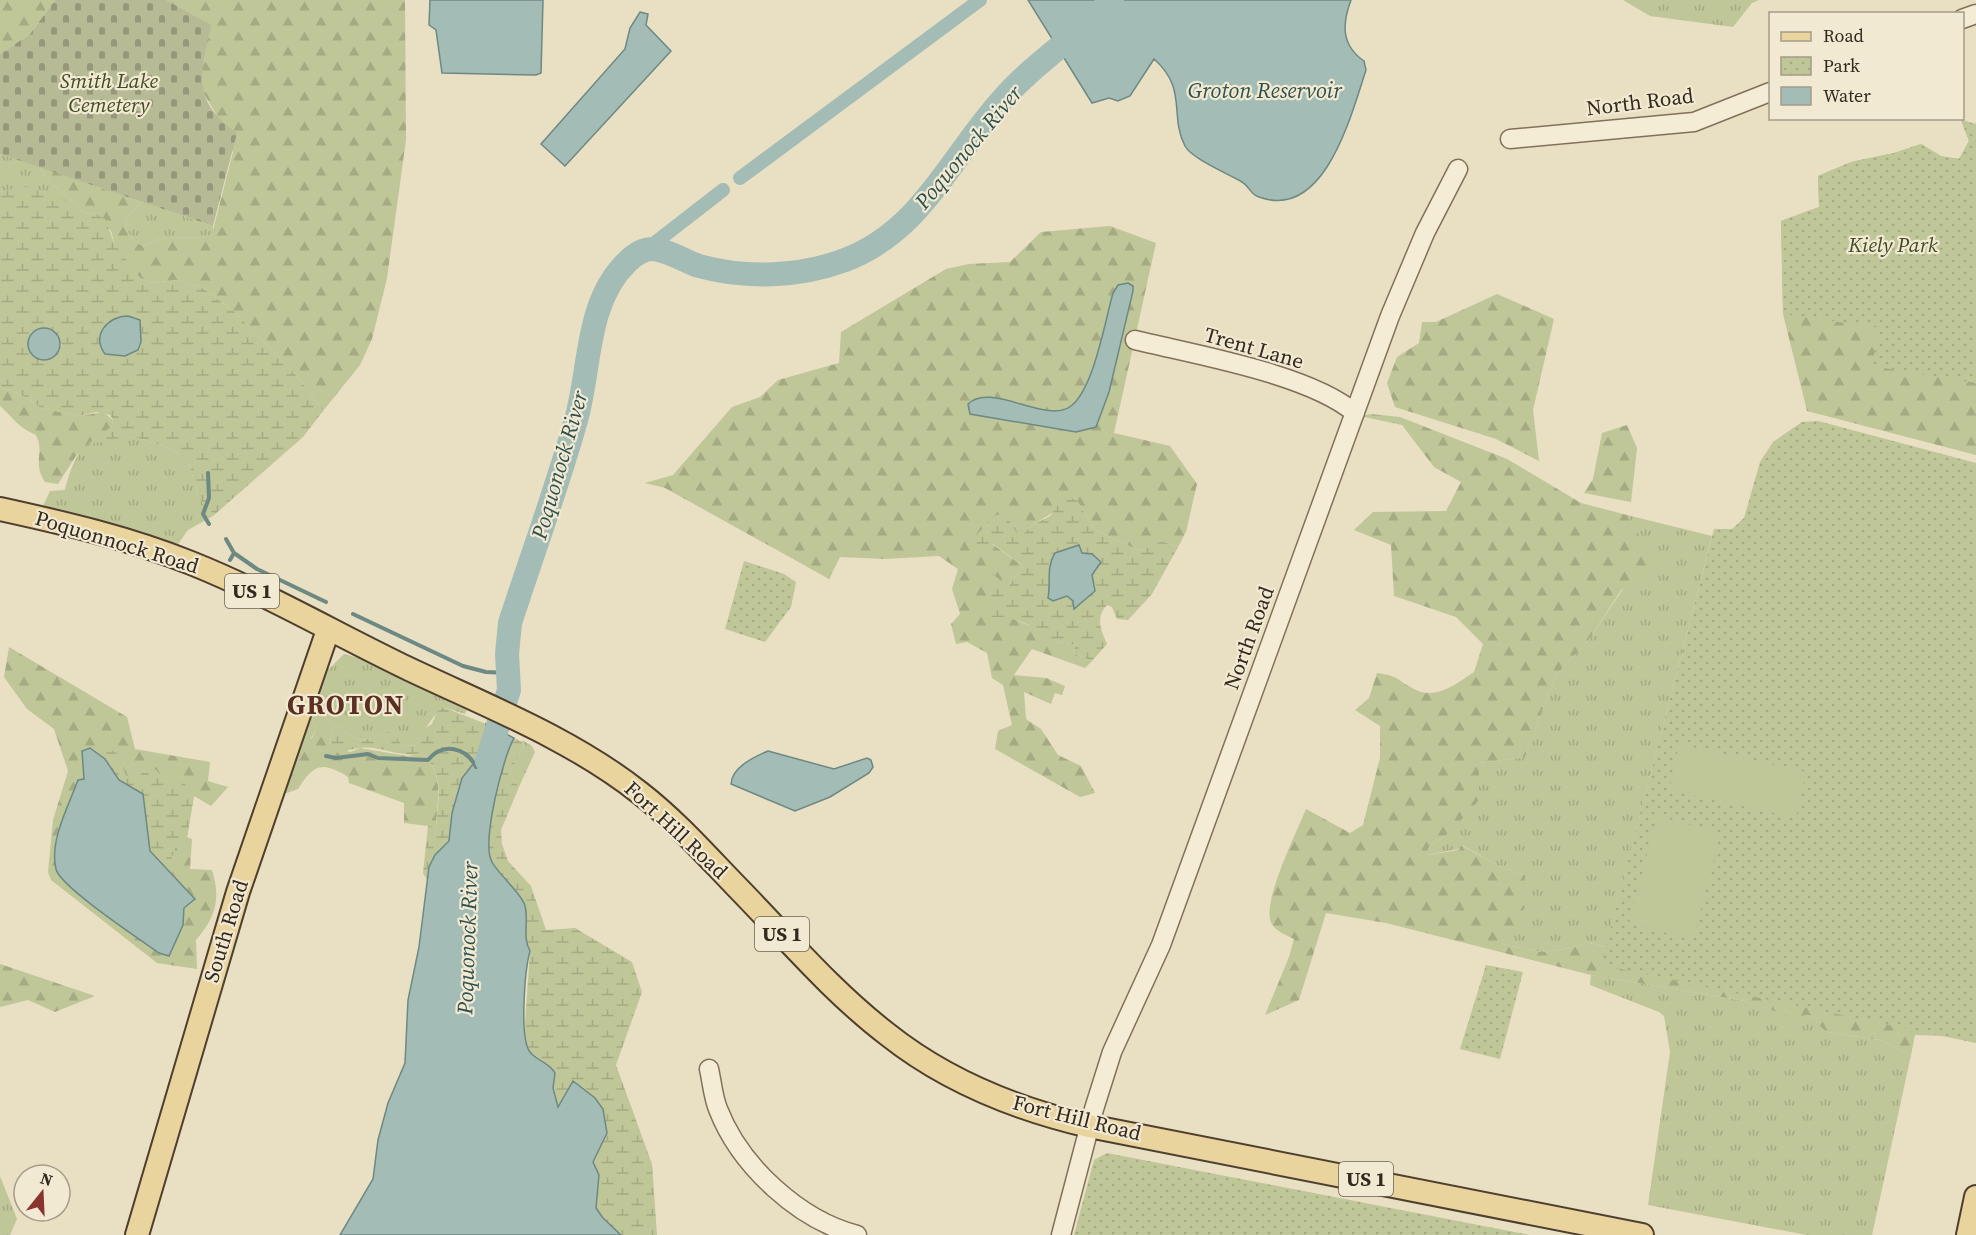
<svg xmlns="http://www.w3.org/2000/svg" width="1976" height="1235" viewBox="0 0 1976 1235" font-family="'Source Serif 4',serif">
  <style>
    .grass { fill: url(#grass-tufts) }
    .forest { fill: url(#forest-firs); fill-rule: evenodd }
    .wetland { fill: url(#wetland-marsh); fill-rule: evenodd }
    .cemetery { fill: url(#cemetery-stones) }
    .park { fill: url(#park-dots) }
    .pitch { fill: #bfc698 }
    .water { fill: #a4bcb6; stroke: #6d8983; stroke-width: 1.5 }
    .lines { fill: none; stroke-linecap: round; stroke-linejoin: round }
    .stream { stroke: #6d8983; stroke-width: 4 }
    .canal { stroke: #a4bcb6; stroke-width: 14 }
    .river { stroke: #a4bcb6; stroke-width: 24 }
    .minor-casing { stroke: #81715b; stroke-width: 21 }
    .major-casing { stroke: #4f3f2f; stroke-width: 26 }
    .minor { stroke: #f5ecd5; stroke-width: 18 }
    .major { stroke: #e9d49e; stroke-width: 22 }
    .labels { text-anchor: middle; stroke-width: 4.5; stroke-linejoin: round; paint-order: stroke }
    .shield { fill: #f1e9d1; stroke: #6c6354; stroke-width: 1.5 }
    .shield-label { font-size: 20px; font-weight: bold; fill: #33291e }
    .park-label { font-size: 21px; font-style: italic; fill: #424d27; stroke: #f1e9d1 }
    .street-label { font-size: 21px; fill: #33291e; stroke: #f1e9d1 }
    .water-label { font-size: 22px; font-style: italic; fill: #2f5150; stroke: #f1e9d1 }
    .district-label { font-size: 27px; font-weight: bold; letter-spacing: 1.5px; fill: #5b3022; stroke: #f1e9d1 }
  </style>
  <defs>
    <pattern id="grass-tufts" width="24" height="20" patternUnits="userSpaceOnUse" patternTransform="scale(1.5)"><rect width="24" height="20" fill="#bfc698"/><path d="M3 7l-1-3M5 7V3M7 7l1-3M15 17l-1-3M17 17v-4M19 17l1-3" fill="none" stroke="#a5aa83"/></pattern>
    <pattern id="forest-firs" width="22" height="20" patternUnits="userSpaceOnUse" patternTransform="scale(1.5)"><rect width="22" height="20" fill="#bfc698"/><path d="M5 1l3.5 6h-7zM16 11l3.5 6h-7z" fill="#a5aa83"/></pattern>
    <pattern id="wetland-marsh" width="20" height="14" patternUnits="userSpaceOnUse" patternTransform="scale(1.5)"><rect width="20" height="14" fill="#bfc698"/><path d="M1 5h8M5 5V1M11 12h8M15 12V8" fill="none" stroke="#a5aa83"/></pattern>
    <pattern id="cemetery-stones" width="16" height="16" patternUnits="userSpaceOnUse" patternTransform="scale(1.5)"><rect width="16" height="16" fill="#b6bb96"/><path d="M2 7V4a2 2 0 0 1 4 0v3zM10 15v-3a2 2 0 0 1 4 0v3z" fill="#95987a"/></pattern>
    <pattern id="park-dots" width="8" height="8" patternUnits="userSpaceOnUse" patternTransform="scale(1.5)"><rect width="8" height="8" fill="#bfc698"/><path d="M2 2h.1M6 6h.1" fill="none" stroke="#a5aa83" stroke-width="1.8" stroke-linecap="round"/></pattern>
  </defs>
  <rect width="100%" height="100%" fill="#e9dfc3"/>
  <path class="grass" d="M1623,0H1759L1752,3L1733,27L1650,16Z
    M0,154L40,167C50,187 69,195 83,212C49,193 41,183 0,192Z
    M142,202L213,226V234C189,243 165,231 144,246L136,243L125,228C126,215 132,210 142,202Z
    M138,438L172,449L190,466L198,497L213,516L188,530L178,544L43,506L50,491L65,490C79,437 88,441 138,438Z
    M1627,515L1712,536L1606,947L1586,942L1572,948L1541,952L1502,944L1525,875L1500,867L1462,845L1459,849L1426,855L1428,848L1448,834L1479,763L1525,757L1555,676L1588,641L1623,589L1654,562Z
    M344,654L370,661L467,710L465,714L443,707C435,713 420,736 415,746L402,745L392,730C377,736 362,746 348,734C342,729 339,725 332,725L322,713L312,717L316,729L282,791L328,670Z
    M522,740L532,746L535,752L519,787L509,773L524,747Z
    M1591,975L1745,1001L1798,1018L1806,1015L1822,1018L1827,1032L1880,1040L1911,1055L1872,1235H1807L1648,1205L1670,1052L1664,1016L1659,1012L1590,985Z
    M0,1176L17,1219L10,1235H0Z"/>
  <path class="forest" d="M0,0H55L30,34L0,54Z
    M166,0H405L406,140L387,278L372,339L360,365L323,411L297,376L237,314L203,288L178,280L152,283L140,278L122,256L115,245L111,231L96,214L83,212C69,195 50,187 40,167L142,202C132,210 126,215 125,228L136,243L144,246C165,231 189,243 212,234L233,152L220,121L203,92L201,64L212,25Z
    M1961,120L1976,124V455L1807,411L1783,314L1781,221L1819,207L1818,176L1851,162L1894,153L1921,144L1941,156L1959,159L1969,141Z
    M1110,226L1156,243L1114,433L1170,446L1197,484L1186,532L1178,547L1161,541L1140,551L1095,530L1076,499L1032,525L1023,534L1016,533L992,544L1023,566L1008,587L993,575L1009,617L1037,629L1045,639L1075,645L1073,653L1092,661L1085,668L1032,649L1014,675L1046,678L1065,686L1062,695L1055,693L1051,704L1024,692L1026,719L1041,729L1058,755L1081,766L1095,793L1080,797L995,749L998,731L1012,725L1003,685L992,678L987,653L967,642L956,644L951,624L960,614L952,589L958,569L939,556L885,559L840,557L829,579L665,488L645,483L673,475L732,407L760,397L778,380L839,363L841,332L946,269L969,264L1010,262L1041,232Z
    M1497,294L1554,319L1533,410L1539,461L1496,439L1395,407L1387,383L1397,357L1419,343L1422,322H1436Z
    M0,387L18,393L41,408L80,416L103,412L113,420L112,426L76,456L58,484L45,482C32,463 45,453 36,435C16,426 16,420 0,406Z
    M1371,414L1400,417L1507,459L1581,503L1627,515L1655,562L1641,587L1622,589L1588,641L1555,676L1525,757L1479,763V800L1448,834L1428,848L1427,855L1459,850L1461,845L1500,867L1525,875L1522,928L1505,936L1502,944L1541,952L1572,948L1586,942L1605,947L1611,927L1947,1036L1915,1035L1911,1055L1880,1040L1827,1032L1820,1026L1821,1018L1806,1015L1798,1019L1745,1001L1591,975L1386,923L1326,913L1299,1000L1265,1015L1289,957L1294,939C1284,934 1272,930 1270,919C1265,897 1296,833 1306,809L1350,833L1363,825L1380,758V726L1355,710L1369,698L1377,673C1399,676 1397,680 1414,689C1435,701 1458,683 1474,672L1483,644L1456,617L1394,596L1391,545L1354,530L1373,512L1446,511L1461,482L1434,467L1402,425L1360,416Z
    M1627,425L1637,448L1631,502L1584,493L1593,479L1602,433Z
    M9,647L127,717L135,749L210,762L208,781L228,787L211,806L194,796L187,837L192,839L190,869L212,870C221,899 216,917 196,940L197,969L157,963L51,880L48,872L53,820L68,771L54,729L27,709L4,677ZM84,780L195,898L184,908L185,913Z
    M322,713L332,725L330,746L350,752L360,748L407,756L423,754C445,777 437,798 436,827L404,823V803L349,783L348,777C322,761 314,764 298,789L287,793L282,791L302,744L312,738L316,729L312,717Z
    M0,964L95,996L55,1012L28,1000L0,1007Z"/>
  <path class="wetland" d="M26,186L53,194L83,212L96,214L105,219L115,245L140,278L152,283L178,280L203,288L237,314L297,376L323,411L303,437L213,516L198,497L190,466L172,449L138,438L88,444L112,426L113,420L110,415L96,412L80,416L41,408L18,393L0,387V192ZM138,324L141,342L102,350L100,339ZM44,328L56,334L62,346L29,349L31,334Z
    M1064,497L1076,499L1095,530L1140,551L1161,541L1178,547L1152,594L1128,620L1117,619L1112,607L1107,605C1095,618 1101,630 1107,644L1092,661L1073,653L1075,645L1044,639C1032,622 1012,617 992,617L987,593L993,574L1008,587L1023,566L993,544L978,546L974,538L993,516L1005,513L1016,532L1023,534L1032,525L1050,516Z
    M443,707L486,724L488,737L485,749L462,778L452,813L449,841C437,854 429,863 427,880L423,873L428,826L436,827C438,798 445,777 423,754C399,758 378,745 360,748C351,749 345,752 336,753L330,746L332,725C339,725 342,729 348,734C362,746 377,736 392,730L402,745L415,746L424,729L432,724L437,712Z
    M514,738L522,742L524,747L509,773L519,787L501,830L502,844L508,861L531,886L546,930L575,928L632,962L642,992L616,1065L652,1164L657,1235H621L603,1218L596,1208L597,1171L593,1162L607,1133L603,1109L573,1081L558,1108L549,1065L530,1052L524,1038L530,951C522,937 529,922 525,906C523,895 499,874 492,862C481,843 503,757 514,738Z
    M91,748H108L118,754L127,778L134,779L152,766L161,775H182L186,787L194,795L187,837L177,844L167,870L150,851L143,794L119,780L105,759Z"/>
  <path class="cemetery" d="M55,0H166L212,25C199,72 192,102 237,133L213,226L0,154V54L30,34Z"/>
  <path class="park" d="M1961,120L1976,124V383L1871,366L1881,328L1783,314L1781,221L1819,207L1818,176L1851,162L1894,153L1921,144L1941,156L1959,159L1969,141Z
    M1818,421L1976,463V1043L1601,965L1714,529H1732L1744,518L1760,462L1773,442L1802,422Z
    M744,561L784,574L796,582L791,607L765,642L725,629Z
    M1486,965L1523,972L1500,1059L1460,1049Z
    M1107,1153L1530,1235H1074L1094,1160Z"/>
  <path class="pitch" d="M1679,744L1806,772L1796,818L1669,790Z
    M1657,816L1721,833L1693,940L1629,923Z"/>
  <path class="water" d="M430,0H543L541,73L536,75L442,73L436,30L429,25Z
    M1028,0H1351C1342,24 1341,45 1364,61L1366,70C1351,115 1325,221 1259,197C1251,195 1249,186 1242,182C1229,174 1192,159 1185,146C1169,115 1188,89 1154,59L1130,96L1118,101L1109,98L1092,103Z
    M640,12L648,14L646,25L671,51L565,166L541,144L625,49L630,28Z
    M1128,283L1133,286V291L1109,392L1096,427L1076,432L970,414L968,404C990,381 1047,425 1071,406C1094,388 1105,321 1113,293L1118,285Z
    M128,316L140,320L141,342L138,350L125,356L105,354C91,335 108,316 128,316Z
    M28 344a16 16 0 1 1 32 0a16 16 0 1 1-32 0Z
    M1079,545L1082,553L1092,554L1101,562L1092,575L1095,591L1074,609L1073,601L1067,596L1053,601L1048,598C1051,582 1046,567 1055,553Z
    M486,724L514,738C503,757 481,843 492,862C499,875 523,895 525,906C529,922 522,937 530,951C525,969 519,1038 530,1052C537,1061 549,1062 555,1073L553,1088L558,1107L573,1081L595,1098L603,1109L607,1133L593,1162L599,1175L596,1208L603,1218L621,1235H340L373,1179L378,1140L388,1103L405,1063L408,1000L419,947L429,867L435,855L449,841L452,813L462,778L485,749L488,737Z
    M90,748L105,759L119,780L143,794L150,851L195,899L184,908L183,925L169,956L159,953C141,940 59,886 56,869C49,841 69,805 78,780L84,779L82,751Z
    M768,751L834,769L867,758L871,760L873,767L869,773L830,797L795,811L731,784C732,767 754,757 768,751Z"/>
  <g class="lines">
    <path class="stream" d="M208,473L209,498L203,514L209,524
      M226,539L234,553L257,569L326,602
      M230,560L234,553
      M353,614L463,666L486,672L509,673
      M326,756L336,758L368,754L378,758L428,760C443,742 466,747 476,767"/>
    <path class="canal" d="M740,178L980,0
      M647,249L723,190"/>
    <path class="river" d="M487,761L509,690L507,654L510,623C532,555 557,488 576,420C591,368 585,303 627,262C634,255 642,249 653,249C668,250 684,261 699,266C746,279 800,277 845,260C922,231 951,156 1002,100C1035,62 1078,36 1112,0"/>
    <g class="minor-casing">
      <path id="minor" d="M1962,19L1976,14
        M1510,139L1694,122L1770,92
        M1135,340C1196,355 1309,374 1355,413
        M709,1069C712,1082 713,1097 718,1109C740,1166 799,1220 857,1235
        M1061,1235L1094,1109L1112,1052L1161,945L1390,316L1425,233L1458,169"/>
    </g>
    <g class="major-casing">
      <path id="major" d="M0,509C64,523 129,538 191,563C266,593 336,634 409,669C487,706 572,739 640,793C676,821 705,854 736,886C785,936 831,991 887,1034C946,1081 1016,1109 1089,1126L1642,1235
        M137,1235L238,892L328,630
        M1968,1235L1976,1197"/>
    </g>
    <use href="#minor" class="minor"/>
    <use href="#major" class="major"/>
  </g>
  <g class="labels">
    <g class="shield">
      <rect x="225" y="574" width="54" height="34" rx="4.5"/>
      <rect x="755" y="917" width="54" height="34" rx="4.5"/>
      <rect x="1339" y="1162" width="54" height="34" rx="4.5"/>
    </g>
    <g class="shield-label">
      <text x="252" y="598">US 1</text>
      <text x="782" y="941">US 1</text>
      <text x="1366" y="1186">US 1</text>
    </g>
    <g class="park-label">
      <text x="109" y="88">Smith Lake<tspan x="109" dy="24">Cemetery</tspan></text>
      <text x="1893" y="252">Kiely Park</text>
    </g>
    <g class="street-label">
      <text transform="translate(1640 102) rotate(-7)" y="7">North Road</text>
      <text transform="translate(1254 348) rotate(16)" y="7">Trent Lane</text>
      <text transform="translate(117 542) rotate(17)" y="7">Poquonnock Road</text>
      <text transform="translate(1249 638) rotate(-70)" y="7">North Road</text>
      <text transform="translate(676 830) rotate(43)" y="7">Fort Hill Road</text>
      <text transform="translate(226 931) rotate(-73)" y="7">South Road</text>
      <text transform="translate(1077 1118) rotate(14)" y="7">Fort Hill Road</text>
    </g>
    <g class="water-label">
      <text x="1265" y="98">Groton Reservoir</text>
      <text transform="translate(968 147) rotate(-50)" y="8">Poquonock River</text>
      <text transform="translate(559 465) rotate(-74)" y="8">Poquonock River</text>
      <text transform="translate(467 938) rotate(-88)" y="8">Poquonock River</text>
    </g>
    <g class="district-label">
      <text x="346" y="714">GROTON</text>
    </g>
  </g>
  <rect x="1769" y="12" width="195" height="108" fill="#f1e9d1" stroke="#a59c89" stroke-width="1.5"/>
  <rect x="1781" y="32" width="30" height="9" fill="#e9d49e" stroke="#a59c89" stroke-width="1.5"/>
  <text x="1823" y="42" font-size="18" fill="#33291e">Road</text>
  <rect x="1781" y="57" width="30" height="18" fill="url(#park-dots)" stroke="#a59c89" stroke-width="1.5"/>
  <text x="1823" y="72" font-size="18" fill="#33291e">Park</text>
  <rect x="1781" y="87" width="30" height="18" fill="#a4bcb6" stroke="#a59c89" stroke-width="1.5"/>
  <text x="1823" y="102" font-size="18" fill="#33291e">Water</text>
  <g transform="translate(42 1193) rotate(18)"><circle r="28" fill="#f1e9d1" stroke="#a59c89" stroke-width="1.5"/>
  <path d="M0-4.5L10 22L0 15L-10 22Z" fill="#8a3431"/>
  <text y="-9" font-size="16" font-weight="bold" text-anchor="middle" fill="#33291e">N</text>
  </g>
</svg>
